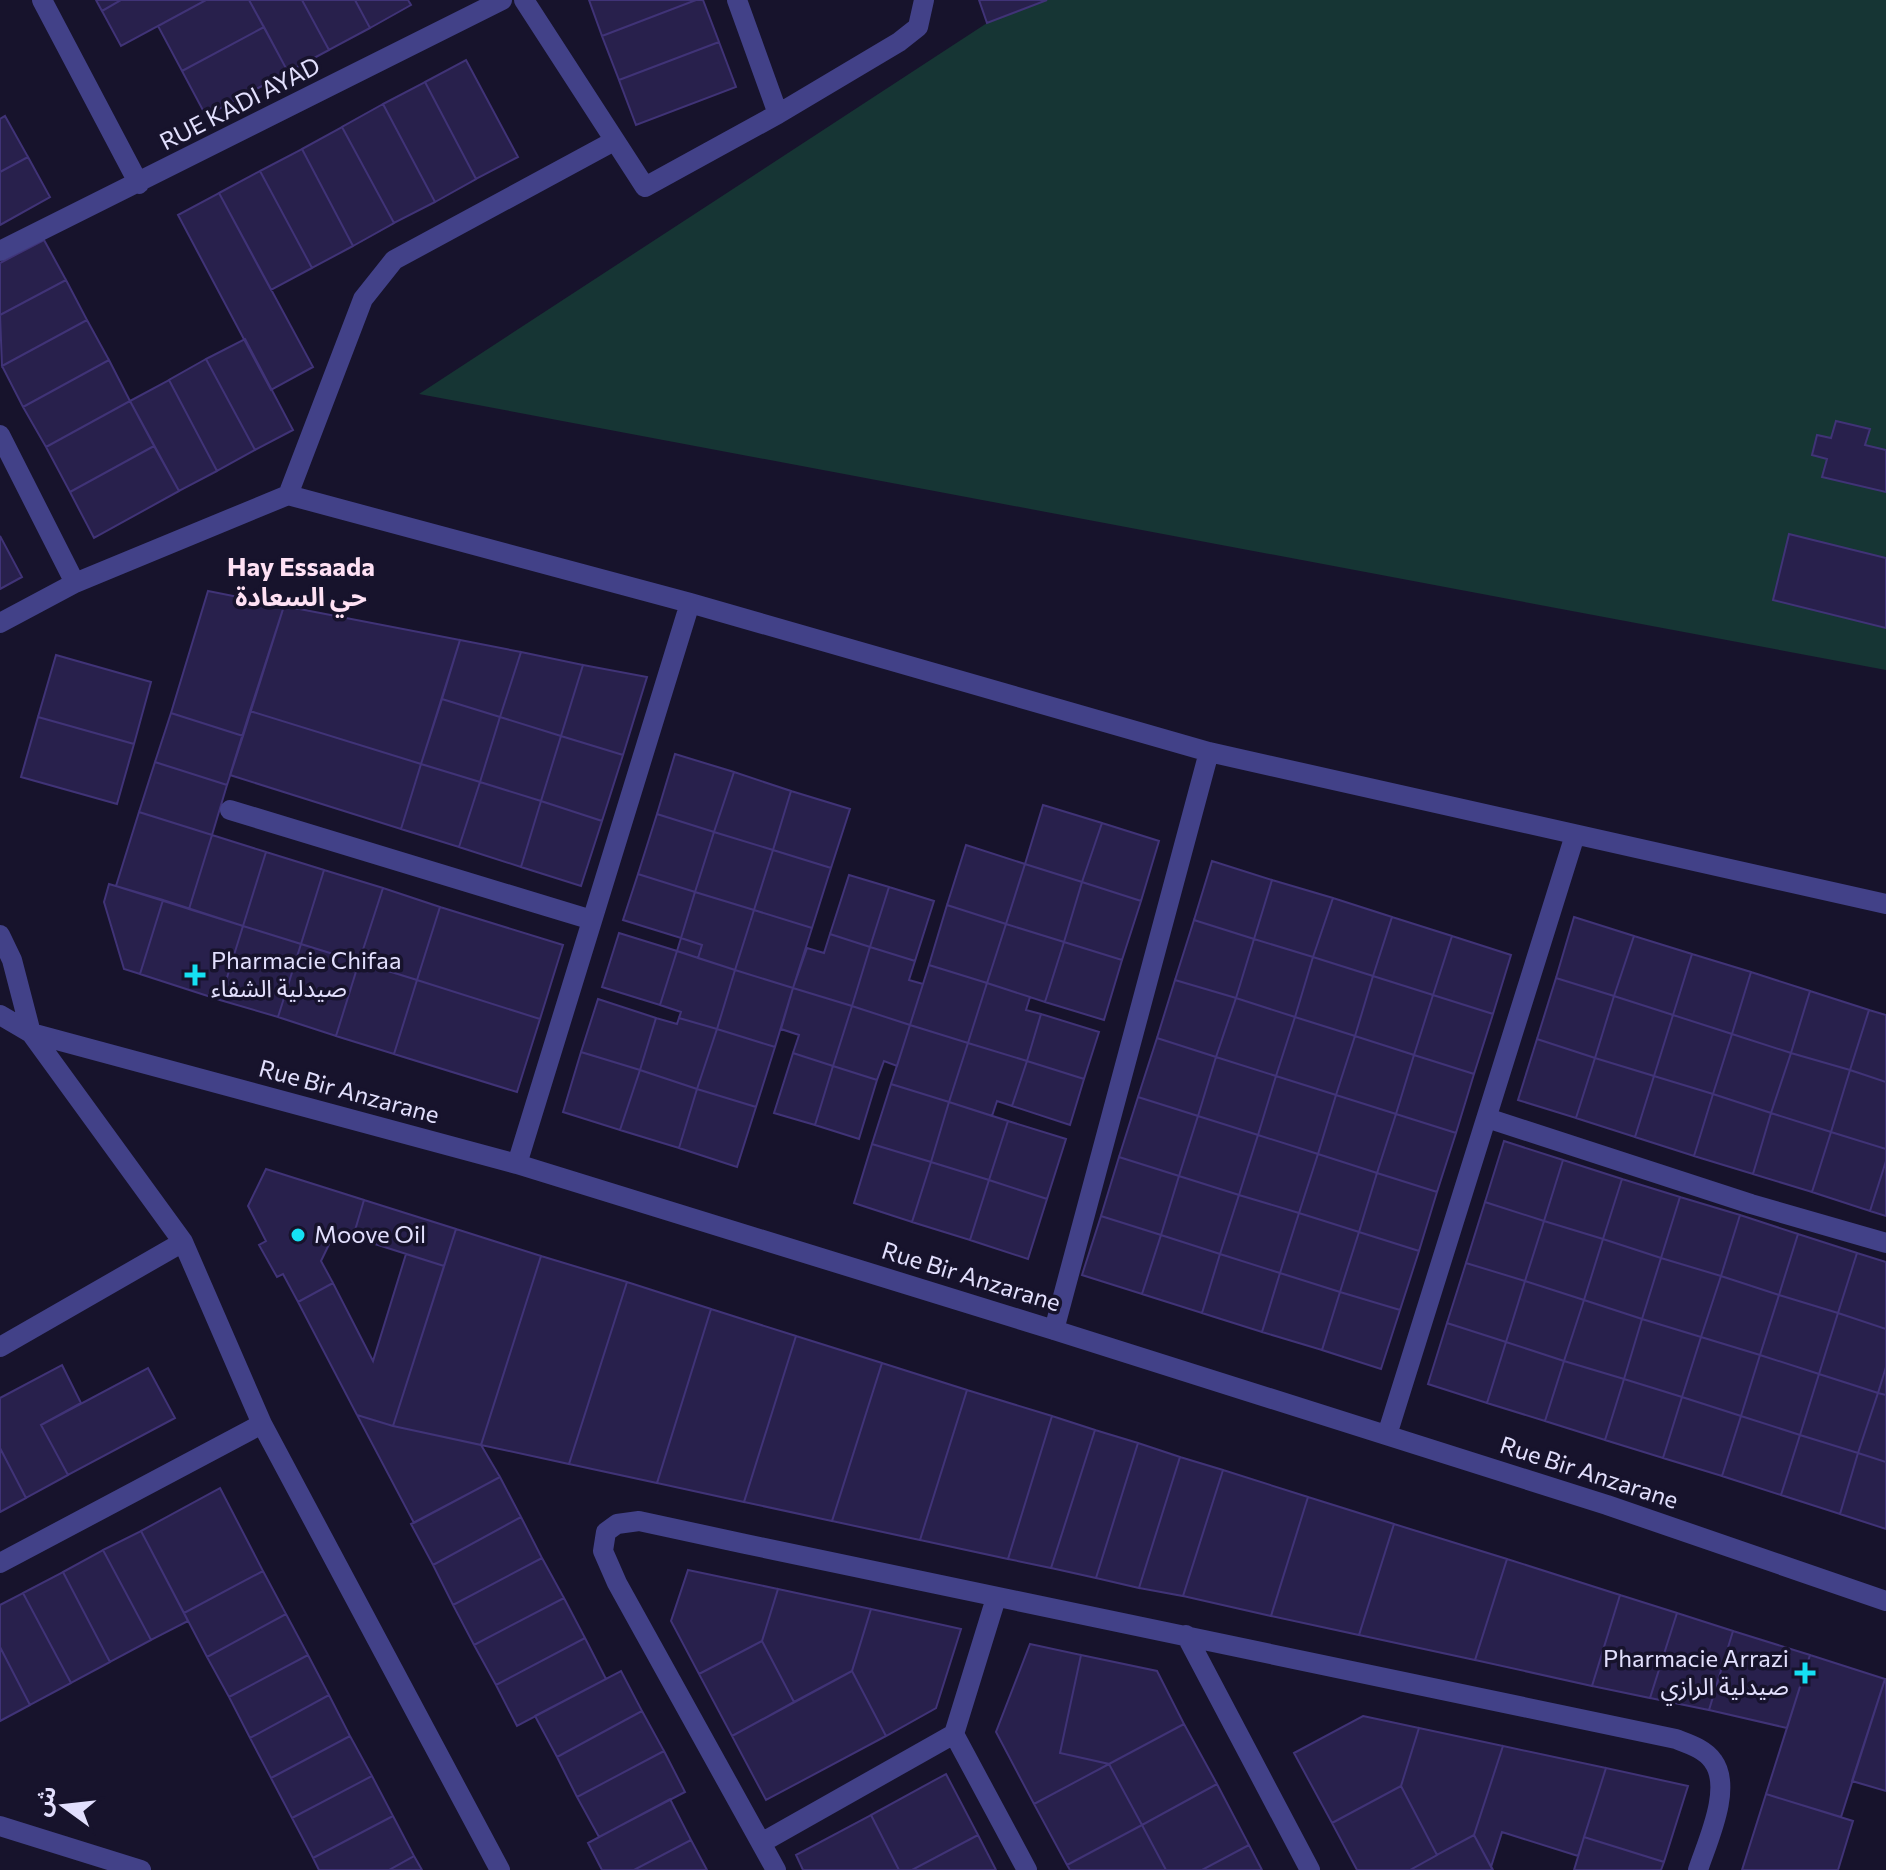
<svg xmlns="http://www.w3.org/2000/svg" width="1886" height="1870" viewBox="0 0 1886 1870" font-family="Commissioner,'Noto Sans Arabic',sans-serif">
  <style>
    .green { fill: #163534 }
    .building { fill: #28204c; stroke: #403377; stroke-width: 2 }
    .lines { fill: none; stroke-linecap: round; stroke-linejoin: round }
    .minor { stroke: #424188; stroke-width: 20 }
    .poi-dot { fill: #15e0f3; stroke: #17132c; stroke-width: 3 }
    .labels { text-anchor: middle; stroke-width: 7; stroke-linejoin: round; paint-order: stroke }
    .street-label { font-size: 24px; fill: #e2dffd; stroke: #17132c }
    .poi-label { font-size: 24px; fill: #e2dffd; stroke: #17132c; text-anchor: start }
    .neighbourhood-label { font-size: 26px; font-weight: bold; fill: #fee1f4; stroke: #17132c }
  </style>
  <rect width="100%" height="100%" fill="#17132c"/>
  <path class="green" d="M1047,0H1886V670L419,394L987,23Z"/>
  <path class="building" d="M96,0H121L102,11Z
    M121,0H206L121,46L102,11Z
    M206,0H249L264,27L182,71L158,26Z
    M249,0H302L329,50L288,72Z
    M302,0H355L370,28L329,50Z
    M355,0H408L411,5L370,28Z
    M589,0H696L602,36Z
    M696,0H703L719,42L619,80L602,36Z
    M979,0H1047L987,23Z
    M264,27L288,72L206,116L182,71Z
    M719,42L736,87L636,125L619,80Z
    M466,60L518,157L476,179L425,82Z
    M425,82L476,179L435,202L383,104Z
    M383,104L435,202L394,223L342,127Z
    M5,116L28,157L0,172V119Z
    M342,127L394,223L353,246L302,149Z
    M302,149L353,246L312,268L260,171Z
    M28,157L50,197L0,225V172Z
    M260,171L312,268L271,290L219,193Z
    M219,193L313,367L271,390L178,215Z
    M44,240L66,280L0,315V263Z
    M66,280L87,320L2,366L0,315Z
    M87,320L109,360L23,407L2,366Z
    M245,339L293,430L255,450L206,359Z
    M206,359L255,450L217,471L169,380Z
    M109,360L130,401L46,447L23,407Z
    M169,380L217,471L179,491L130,401Z
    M130,401L154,446L70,492L46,447Z
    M1836,421L1870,429L1865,445L1886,450V492L1822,477L1827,459L1812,455L1817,435L1831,438Z
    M154,446L179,491L94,538L70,492Z
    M1789,534L1886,558V628L1773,600Z
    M0,536L22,577L0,589Z
    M208,591L284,606L243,736L171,713Z
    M284,606L460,640L421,764L250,711Z
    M460,640L521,652L500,717L442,699Z
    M521,652L583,665L561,736L500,717Z
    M56,655L151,682L134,744L38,717Z
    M583,665L647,677L623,755L561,736Z
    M442,699L500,717L480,782L421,764Z
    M250,711L421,764L401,829L230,775Z
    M171,713L243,736L227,785L155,762Z
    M38,717L134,744L117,804L21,777Z
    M500,717L561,736L541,801L480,782Z
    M561,736L623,755L602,821L541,801Z
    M675,754L734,772L714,832L657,814Z
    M155,762L227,785L212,835L139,812Z
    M421,764L480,782L459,847L401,829Z
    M734,772L791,791L773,850L714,832Z
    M480,782L541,801L521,867L459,847Z
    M791,791L850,809L831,868L773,850Z
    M541,801L602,821L581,886L521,867Z
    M1043,805L1102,823L1082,882L1025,864Z
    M139,812L212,835L189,909L116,886Z
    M657,814L714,832L695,892L638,874Z
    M1102,823L1159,841L1141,901L1082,882Z
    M714,832L773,850L754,910L695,892Z
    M212,835L266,852L243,926L189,909Z
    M966,845L1025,864L1006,924L947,905Z
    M773,850L831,868L812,928L754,910Z
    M266,852L324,870L301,944L243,926Z
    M1212,861L1272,880L1254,939L1194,920Z
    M1025,864L1082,882L1064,942L1006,924Z
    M324,870L383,888L359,962L301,944Z
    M638,874L695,892L681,938L623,920Z
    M849,875L889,887L870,947L830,934Z
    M1272,880L1333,898L1313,957L1254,939Z
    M1082,882L1141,901L1122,960L1064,942Z
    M109,884L163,900L140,974L124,969L104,902Z
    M889,887L934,901L915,961L870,947Z
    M383,888L440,907L417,980L359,962Z
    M695,892L754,910L735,970L698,958L702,945L681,938Z
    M1333,898L1392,917L1373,976L1313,957Z
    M163,900L243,926L220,1000L140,974Z
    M947,905L1006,924L987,983L929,965Z
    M440,907L563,945L540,1019L417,980Z
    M754,910L812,928L793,988L735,970Z
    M1392,917L1452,936L1433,995L1373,976Z
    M1574,917L1634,936L1614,996L1556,978Z
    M1194,920L1254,939L1236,998L1175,980Z
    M1006,924L1064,942L1045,1002L987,983Z
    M243,926L301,944L278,1017L220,1000Z
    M619,933L677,951L660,1005L602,987Z
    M830,934L870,947L852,1006L793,988L807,948L824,953Z
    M1452,936L1511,955L1493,1014L1433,995Z
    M1634,936L1692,954L1673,1015L1614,996Z
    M681,938L702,945L698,958L677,951Z
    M1254,939L1313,957L1295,1017L1236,998Z
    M1064,942L1122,960L1104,1020L1045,1002Z
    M301,944L359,962L336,1036L278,1017Z
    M870,947L915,961L909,980L923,984L910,1025L852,1006Z
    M677,951L735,970L717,1029L679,1018L681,1012L660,1005Z
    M1692,954L1751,972L1732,1034L1673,1015Z
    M1313,957L1373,976L1355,1036L1295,1017Z
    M359,962L417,980L394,1054L336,1036Z
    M929,965L987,983L968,1043L910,1025Z
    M735,970L793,988L775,1047L717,1029Z
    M1751,972L1810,991L1791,1053L1732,1034Z
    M1373,976L1433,995L1414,1055L1355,1036Z
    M1556,978L1614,996L1595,1058L1537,1039Z
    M417,980L540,1019L517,1092L394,1054Z
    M1175,980L1236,998L1216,1057L1157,1038Z
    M987,983L1030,997L1026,1010L1041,1014L1027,1061L968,1043Z
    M793,988L852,1006L833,1066L793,1053L799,1035L781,1029Z
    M1810,991L1869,1010L1850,1070L1791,1053Z
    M1433,995L1493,1014L1474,1074L1414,1055Z
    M1614,996L1673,1015L1654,1076L1595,1058Z
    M1236,998L1295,1017L1276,1076L1216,1057Z
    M598,999L656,1018L640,1070L581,1052Z
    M852,1006L910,1025L897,1066L884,1061L877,1080L833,1066Z
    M1869,1010L1886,1015V1082L1850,1070Z
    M1041,1014L1099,1032L1084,1079L1027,1061Z
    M1673,1015L1732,1034L1713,1094L1654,1076Z
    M1295,1017L1355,1036L1336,1095L1276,1076Z
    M656,1018L677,1024L679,1018L717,1029L697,1089L640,1070Z
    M910,1025L968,1043L949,1102L891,1084Z
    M717,1029L775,1047L756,1107L697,1089Z
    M1732,1034L1791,1053L1771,1113L1713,1094Z
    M1355,1036L1414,1055L1396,1114L1336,1095Z
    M1157,1038L1216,1057L1198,1116L1138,1097Z
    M1537,1039L1595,1058L1576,1118L1518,1100Z
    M968,1043L1027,1061L1012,1106L997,1101L992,1116L949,1102Z
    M581,1052L640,1070L620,1130L563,1112Z
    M793,1053L833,1066L815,1125L774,1113Z
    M1791,1053L1850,1070L1831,1132L1771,1113Z
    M1414,1055L1474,1074L1456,1133L1396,1114Z
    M1216,1057L1276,1076L1258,1135L1198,1116Z
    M1595,1058L1654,1076L1635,1137L1576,1118Z
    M1027,1061L1084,1079L1070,1125L1012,1106Z
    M833,1066L877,1080L859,1139L815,1125Z
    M640,1070L697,1089L679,1148L620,1130Z
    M1850,1070L1886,1082V1149L1831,1132Z
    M1276,1076L1336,1095L1318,1154L1258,1135Z
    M1654,1076L1713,1094L1694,1156L1635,1137Z
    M891,1084L949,1102L931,1162L872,1144Z
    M697,1089L756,1107L737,1167L679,1148Z
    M1713,1094L1771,1113L1753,1174L1694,1156Z
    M1336,1095L1396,1114L1377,1173L1318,1154Z
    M1138,1097L1198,1116L1179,1176L1119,1157Z
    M949,1102L1008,1121L989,1180L931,1162Z
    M1771,1113L1831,1132L1812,1192L1753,1174Z
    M1396,1114L1456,1133L1437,1192L1377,1173Z
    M1198,1116L1258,1135L1239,1195L1179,1176Z
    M1008,1121L1066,1139L1047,1199L989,1180Z
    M1831,1132L1886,1149V1161L1870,1211L1812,1192Z
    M1258,1135L1318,1154L1299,1213L1239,1195Z
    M1504,1141L1563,1160L1544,1221L1485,1202Z
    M872,1144L931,1162L912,1222L854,1203Z
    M1318,1154L1377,1173L1359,1232L1299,1213Z
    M1119,1157L1179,1176L1161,1235L1101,1216Z
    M1563,1160L1622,1179L1603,1239L1544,1221Z
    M1886,1161V1216L1870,1211Z
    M931,1162L989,1180L970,1240L912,1222Z
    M266,1169L364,1200L353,1237L335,1232L321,1261L333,1283L298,1302L283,1274L277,1277L259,1245L266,1241L248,1206Z
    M1377,1173L1437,1192L1419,1251L1359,1232Z
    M1179,1176L1239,1195L1220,1254L1161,1235Z
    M1622,1179L1680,1197L1661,1258L1603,1239Z
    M989,1180L1047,1199L1028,1259L970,1240Z
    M1239,1195L1299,1213L1280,1273L1220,1254Z
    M1680,1197L1740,1215L1721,1276L1661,1258Z
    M364,1200L456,1229L444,1266L353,1237Z
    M1485,1202L1544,1221L1525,1281L1466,1263Z
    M1299,1213L1359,1232L1340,1292L1280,1273Z
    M1740,1215L1798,1234L1779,1295L1721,1276Z
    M1101,1216L1161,1235L1142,1294L1082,1275Z
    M1544,1221L1603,1239L1584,1300L1525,1281Z
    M456,1229L541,1256L481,1445L393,1426Z
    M1359,1232L1419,1251L1400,1310L1340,1292Z
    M1798,1234L1857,1253L1838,1313L1779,1295Z
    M1161,1235L1220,1254L1202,1313L1142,1294Z
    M1603,1239L1661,1258L1642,1319L1584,1300Z
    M1857,1253L1886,1262V1329L1838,1313Z
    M406,1254L444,1266L393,1426L357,1415L298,1302L333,1283L373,1361Z
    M1220,1254L1280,1273L1262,1332L1202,1313Z
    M541,1256L627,1282L569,1464L481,1445Z
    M1661,1258L1721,1276L1701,1337L1642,1319Z
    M1466,1263L1525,1281L1506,1342L1447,1323Z
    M1280,1273L1340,1292L1322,1350L1262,1332Z
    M1721,1276L1779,1295L1760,1355L1701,1337Z
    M1525,1281L1584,1300L1564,1361L1506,1342Z
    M627,1282L711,1309L657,1483L569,1464Z
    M1340,1292L1400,1310L1381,1369L1322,1350Z
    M1779,1295L1838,1313L1819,1374L1760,1355Z
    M1584,1300L1642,1319L1624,1379L1564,1361Z
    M711,1309L796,1336L744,1502L657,1483Z
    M1838,1313L1886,1329V1367L1878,1393L1819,1374Z
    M1642,1319L1701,1337L1682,1397L1624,1379Z
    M1447,1323L1506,1342L1487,1403L1428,1384Z
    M796,1336L882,1363L832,1521L744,1502Z
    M1701,1337L1760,1355L1741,1416L1682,1397Z
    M1506,1342L1564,1361L1545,1421L1487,1403Z
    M1760,1355L1819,1374L1800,1435L1741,1416Z
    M1564,1361L1624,1379L1605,1440L1545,1421Z
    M882,1363L967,1390L920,1540L832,1521Z
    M62,1365L81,1403L41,1425L68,1475L26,1498L0,1448V1398Z
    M1886,1367V1395L1878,1393Z
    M148,1368L175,1418L68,1475L41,1425Z
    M1819,1374L1878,1393L1858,1453L1800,1435Z
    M1624,1379L1682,1397L1663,1458L1605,1440Z
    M967,1390L1052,1416L1008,1559L920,1540Z
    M1878,1393L1886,1395V1462L1858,1453Z
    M1682,1397L1741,1416L1722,1476L1663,1458Z
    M357,1415L393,1426L481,1445L500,1477L414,1523Z
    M1052,1416L1095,1430L1051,1568L1008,1559Z
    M1741,1416L1800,1435L1781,1495L1722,1476Z
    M1095,1430L1138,1443L1096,1578L1051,1568Z
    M1800,1435L1858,1453L1840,1514L1781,1495Z
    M1138,1443L1180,1457L1139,1588L1096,1578Z
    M0,1448L26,1498L0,1512Z
    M1858,1453L1886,1462V1529L1840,1514Z
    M1180,1457L1223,1470L1183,1596L1139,1588Z
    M1223,1470L1308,1497L1271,1616L1183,1596Z
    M500,1477L521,1517L433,1565L411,1524Z
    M220,1488L263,1571L184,1613L141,1531Z
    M1308,1497L1394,1524L1359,1635L1271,1616Z
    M521,1517L542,1558L453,1605L433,1565Z
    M1394,1524L1507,1559L1475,1660L1359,1635Z
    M141,1531L188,1621L151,1640L103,1550Z
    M103,1550L151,1640L110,1662L63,1572Z
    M542,1558L564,1598L474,1645L453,1605Z
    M1507,1559L1620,1595L1592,1686L1475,1660Z
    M688,1570L778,1589L762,1641L699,1674L671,1621Z
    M263,1571L286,1614L207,1657L184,1613Z
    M63,1572L110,1662L71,1683L23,1593Z
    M778,1589L871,1609L852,1671L794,1702L762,1641Z
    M23,1593L71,1683L30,1705L0,1647V1605Z
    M1620,1595L1677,1613L1650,1698L1592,1686Z
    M564,1598L585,1638L496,1685L474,1645Z
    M871,1609L961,1629L936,1708L886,1736L852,1671Z
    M1677,1613L1733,1631L1709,1710L1650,1698Z
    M286,1614L308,1655L229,1697L207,1657Z
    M1733,1631L1810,1655L1787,1728L1709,1710Z
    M585,1638L606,1679L517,1726L496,1685Z
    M762,1641L794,1702L732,1736L699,1674Z
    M1030,1644L1081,1655L1060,1753L1109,1764L1034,1804L996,1732Z
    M0,1647L30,1705L0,1721Z
    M308,1655L329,1695L250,1738L229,1697Z
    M1081,1655L1157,1671L1184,1724L1109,1764L1060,1753Z
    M1810,1655L1885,1679L1841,1817L1766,1794Z
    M621,1671L642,1711L557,1757L535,1716Z
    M852,1671L886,1736L766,1800L732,1736Z
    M1885,1679H1886V1791L1852,1781Z
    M329,1695L350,1736L271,1778L250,1738Z
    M642,1711L664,1751L577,1797L557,1757Z
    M1363,1716L1419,1728L1401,1786L1332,1823L1294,1753Z
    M1184,1724L1217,1784L1142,1825L1109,1764Z
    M1419,1728L1503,1746L1474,1835L1437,1855L1401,1786Z
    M350,1736L372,1776L292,1818L271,1778Z
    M1503,1746L1606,1768L1578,1856L1502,1832L1491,1867L1474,1835Z
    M664,1751L685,1792L599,1837L577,1797Z
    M1109,1764L1142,1825L1067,1865L1034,1804Z
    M1606,1768L1688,1786L1664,1862L1584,1837Z
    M946,1774L978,1835L912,1870H899L871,1815Z
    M372,1776L393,1816L313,1858L292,1818Z
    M1217,1784L1249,1845L1202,1870H1166L1142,1825Z
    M1401,1786L1437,1855L1410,1870H1357L1332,1823Z
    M1766,1794L1853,1821L1838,1870H1742Z
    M670,1799L691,1840L634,1870H602L588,1843Z
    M871,1815L899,1870H803L796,1855Z
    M393,1816L414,1856L389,1870H319L313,1858Z
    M1142,1825L1166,1870H1070L1067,1865Z
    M978,1835L996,1870H912Z
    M1474,1835L1493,1870H1410L1437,1855Z
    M1584,1837L1664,1862L1661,1870H1574Z
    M691,1840L707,1870H634Z
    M1249,1845L1262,1870H1202Z
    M414,1856L422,1870H389Z"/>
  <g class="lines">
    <path class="minor" d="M42,0L139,184
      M524,0L645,187L778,114L899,42L918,27L924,0
      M737,0L778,114
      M0,251L502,0
      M0,435L75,583
      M288,495L363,299L394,260L614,141
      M0,623L75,583L288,495L690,603L1209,752L1886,904
      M230,810L592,920
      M0,935L12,960L31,1033L183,1242L262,1424L500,1870
      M0,1015L31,1033L517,1164L1054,1330L1607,1505L1886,1601
      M1487,1118L1751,1204L1886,1243
      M517,1164L690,603
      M1054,1330L1209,752
      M0,1347L183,1242
      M1387,1435L1575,835
      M0,1563L262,1424
      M996,1598L954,1734L1027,1870
      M1186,1635L1310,1870
      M0,1826L141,1870
      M761,1843L954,1734
      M776,1870L617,1583L603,1551L606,1532L617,1524L639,1521C984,1596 1330,1666 1676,1739C1689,1744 1705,1749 1713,1761C1733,1788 1707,1842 1698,1870"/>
  </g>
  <g class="poi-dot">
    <path d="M191 963h8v8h8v8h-8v8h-8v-8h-8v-8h8z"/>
    <circle cx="298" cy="1235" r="8"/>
    <path d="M1801 1661h8v8h8v8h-8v8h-8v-8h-8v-8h8z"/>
  </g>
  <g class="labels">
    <g class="street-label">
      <text transform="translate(240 104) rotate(-27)" y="8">RUE KADI AYAD</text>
      <text transform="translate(349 1092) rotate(15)" y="8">Rue Bir Anzarane</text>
      <text transform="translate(971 1277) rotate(17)" y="8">Rue Bir Anzarane</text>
      <text transform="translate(1589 1473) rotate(18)" y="8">Rue Bir Anzarane</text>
    </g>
    <g class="poi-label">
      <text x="211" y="969">Pharmacie Chifaa<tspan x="211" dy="28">صيدلية الشفاء</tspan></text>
      <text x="314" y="1243">Moove Oil</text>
      <text x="1789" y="1667" text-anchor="end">Pharmacie Arrazi<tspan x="1789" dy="28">صيدلية الرازي</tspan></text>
    </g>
    <g class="neighbourhood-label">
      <text x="301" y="576">Hay Essaada<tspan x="301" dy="30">حي السعادة</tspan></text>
    </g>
  </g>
  <g transform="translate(64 1806) rotate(285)" stroke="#17132c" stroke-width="6" paint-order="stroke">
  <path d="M0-6L14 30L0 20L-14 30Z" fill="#e2dffd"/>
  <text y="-12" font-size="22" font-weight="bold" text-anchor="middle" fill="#e2dffd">ش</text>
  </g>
</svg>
